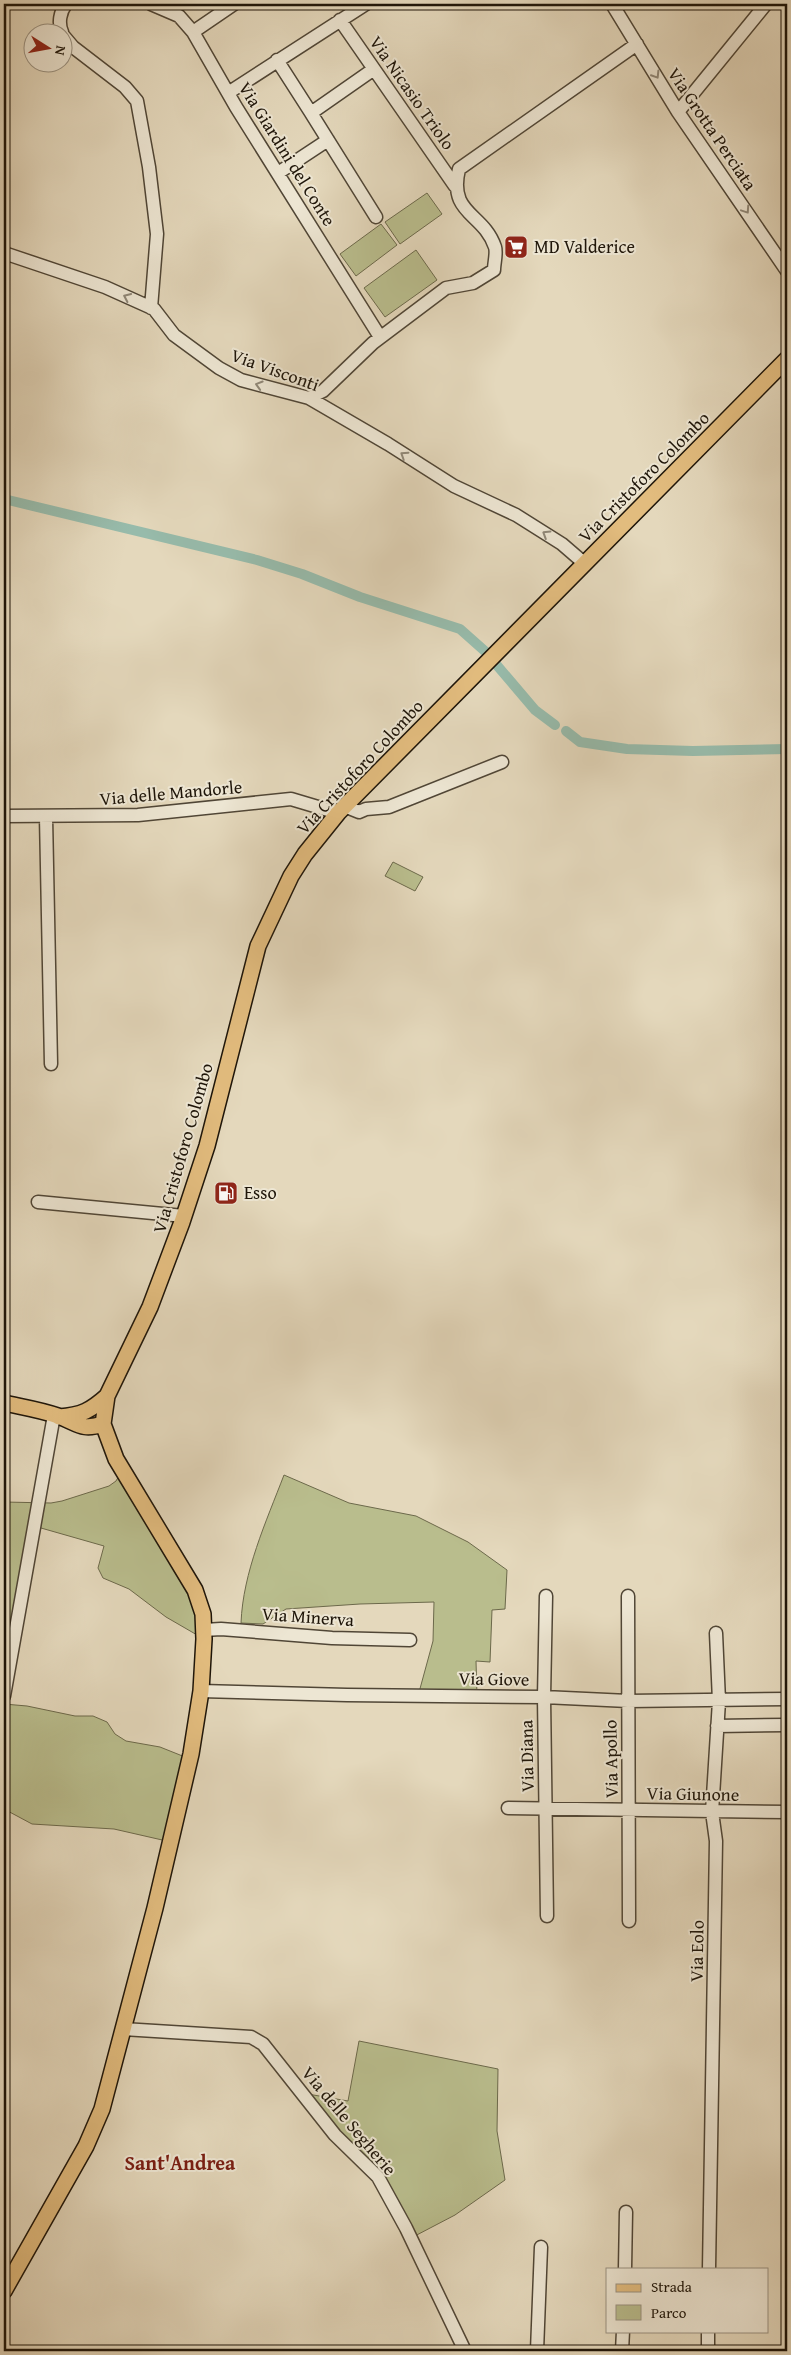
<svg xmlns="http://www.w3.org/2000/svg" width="791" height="2355" viewBox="0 0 791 2355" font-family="'Gentium Book Plus',serif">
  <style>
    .green { fill: #b9bd8d; stroke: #6c694b }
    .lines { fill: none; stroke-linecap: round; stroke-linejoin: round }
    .canal { stroke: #97bbab; stroke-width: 10 }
    .minor-casing { stroke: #504636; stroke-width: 15 }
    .major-casing { stroke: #1e1509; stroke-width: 18 }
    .minor { stroke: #ede6d3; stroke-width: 12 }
    .major { stroke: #e2bc7e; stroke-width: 15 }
    .oneway { stroke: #908878 }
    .labels { text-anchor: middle; stroke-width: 4; stroke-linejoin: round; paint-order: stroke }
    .street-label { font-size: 18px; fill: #1e1509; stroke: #ede6d3 }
    .poi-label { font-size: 18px; fill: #1e1509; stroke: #ede6d3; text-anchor: start }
    .quarter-label { font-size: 20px; font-weight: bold; fill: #7a1f14; stroke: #ede6d3 }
  </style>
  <rect width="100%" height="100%" fill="#e4d8bc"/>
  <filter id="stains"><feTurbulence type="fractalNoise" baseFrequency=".004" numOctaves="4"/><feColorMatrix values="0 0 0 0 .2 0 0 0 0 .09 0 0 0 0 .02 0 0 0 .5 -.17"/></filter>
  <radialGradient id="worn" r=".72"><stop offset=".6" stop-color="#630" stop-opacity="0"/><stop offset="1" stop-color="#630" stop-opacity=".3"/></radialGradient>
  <path class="green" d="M427,193L442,214L400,244L385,222Z
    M381,224L397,245L356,276L340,254Z
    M416,250L437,280L385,317L364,288Z
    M393,862L423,877L415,891L385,876Z
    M120,1474L195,1590L204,1639L166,1617L129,1589L103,1578L98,1568L104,1546L34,1526L4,1666V1502L51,1503L62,1501L109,1486L116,1481Z
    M284,1475L349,1503L416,1516L468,1542L507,1570L505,1609L492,1610L490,1662L476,1661L477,1696H418L433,1641L434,1602L360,1604L286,1609L263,1624L241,1623C243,1572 266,1522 284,1475Z
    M4,1704L27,1706L75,1716H93L107,1722L115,1734L126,1741L160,1747L190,1759L171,1842L114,1829L32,1824L4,1809Z
    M359,2041L498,2069L497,2131L505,2180L455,2215L411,2238L378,2177L302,2093L348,2101Z"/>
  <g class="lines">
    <path class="canal" d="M4,499L257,560L302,574L360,597L460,629L487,653
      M495,663L535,710L555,725
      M566,731L580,742L627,749L693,751L787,749"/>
    <g class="minor-casing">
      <path id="minor" d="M151,4L179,16L193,32L236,107L380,337
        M612,4L678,112L787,271
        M340,20L455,186
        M62,32C58,23 60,12 66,4
        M193,32L234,4
        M62,34L73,47L125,87L137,101L149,167L157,234L151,308
        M277,60L311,113L374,69
        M228,93L366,4
        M678,112L766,4
        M311,113L376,217
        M278,173L328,140
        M4,253L105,287L154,309L174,335L219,368L241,380L309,398L388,444L454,486L516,515L562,544L584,563
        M309,398L323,391L373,343L446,288L473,283L494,270C494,263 497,253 495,247C483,212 448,215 459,169L637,44
        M344,806L359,812L366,809L389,807L502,762
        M4,816L138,815L291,799L338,813
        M46,817L51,1064
        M38,1202L184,1216
        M546,1596L544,1697L547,1916
        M628,1596L629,1921
        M204,1630L221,1629L332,1638L410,1640
        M201,1691L347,1695L544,1697L628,1701L787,1699
        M4,1696L54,1415
        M717,1726L787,1725
        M508,1808L787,1812
        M123,2029L251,2037L263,2044L335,2135L378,2177L406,2228L465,2351
        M625,2269L626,2212
        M709,2269L716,1841L712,1812L719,1701L716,1633
        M537,2351L541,2247
        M622,2351L623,2331
        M708,2351V2331"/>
    </g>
    <g class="major-casing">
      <path id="major" d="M4,1403C22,1407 41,1410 58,1416C78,1423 81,1431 103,1424
        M59,1417C82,1415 90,1411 107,1396
        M4,2291L86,2146L102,2109L155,1908L191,1754L201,1691L204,1639L203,1614L195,1590L116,1459L103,1424L107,1396L150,1307L182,1222L207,1146L258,946L291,876L305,854L338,813L787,359"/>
    </g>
    <use href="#minor" class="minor"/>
    <use href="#major" class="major"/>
  </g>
  <defs><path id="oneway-chevron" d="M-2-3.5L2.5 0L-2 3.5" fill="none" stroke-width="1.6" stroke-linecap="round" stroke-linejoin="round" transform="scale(1.25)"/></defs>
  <g class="oneway">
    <use href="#oneway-chevron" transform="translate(656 75) rotate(58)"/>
    <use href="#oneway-chevron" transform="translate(746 210) rotate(56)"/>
    <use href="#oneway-chevron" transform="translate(127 297) rotate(-155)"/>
    <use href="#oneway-chevron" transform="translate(259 385) rotate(-163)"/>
    <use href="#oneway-chevron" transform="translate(404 455) rotate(-147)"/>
    <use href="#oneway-chevron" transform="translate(546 534) rotate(-148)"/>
  </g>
  <defs>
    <g id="supermarket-square" transform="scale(1.25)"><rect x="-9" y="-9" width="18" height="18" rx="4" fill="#8f2418" stroke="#ede6d3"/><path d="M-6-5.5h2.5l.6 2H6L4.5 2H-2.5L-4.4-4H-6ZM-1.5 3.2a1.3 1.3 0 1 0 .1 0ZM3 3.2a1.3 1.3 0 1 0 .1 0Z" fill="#fff"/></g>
    <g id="fuel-square" transform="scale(1.25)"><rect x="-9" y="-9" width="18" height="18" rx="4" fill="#8f2418" stroke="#ede6d3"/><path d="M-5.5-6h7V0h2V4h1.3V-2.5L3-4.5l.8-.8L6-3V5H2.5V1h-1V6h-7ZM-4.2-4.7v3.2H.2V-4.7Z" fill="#fff"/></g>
  </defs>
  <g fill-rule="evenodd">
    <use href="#supermarket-square" x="516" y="247"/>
    <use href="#fuel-square" x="226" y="1193"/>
  </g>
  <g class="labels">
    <g class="street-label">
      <text transform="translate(412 93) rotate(55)" y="6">Via Nicasio Triolo</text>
      <text transform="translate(712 129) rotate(56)" y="6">Via Grotta Perciata</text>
      <text transform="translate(287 154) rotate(58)" y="6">Via Giardini del Conte</text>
      <text transform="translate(275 370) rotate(20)" y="6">Via Visconti</text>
      <text transform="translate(644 477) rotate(-45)" y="6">Via Cristoforo Colombo</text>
      <text transform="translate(360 767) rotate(-47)" y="6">Via Cristoforo Colombo</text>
      <text transform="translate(171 793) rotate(-5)" y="6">Via delle Mandorle</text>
      <text transform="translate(183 1148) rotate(-74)" y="6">Via Cristoforo Colombo</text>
      <text transform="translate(308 1617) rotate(4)" y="6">Via Minerva</text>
      <text transform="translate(494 1679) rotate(1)" y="6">Via Giove</text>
      <text transform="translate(527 1756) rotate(-91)" y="6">Via Diana</text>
      <text transform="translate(611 1759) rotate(-91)" y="6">Via Apollo</text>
      <text transform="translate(693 1794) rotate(1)" y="6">Via Giunone</text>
      <text transform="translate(697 1951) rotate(-89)" y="6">Via Eolo</text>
      <text transform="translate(349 2121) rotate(50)" y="6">Via delle Segherie</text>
    </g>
    <g class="poi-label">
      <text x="534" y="253">MD Valderice</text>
      <text x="244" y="1199">Esso</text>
    </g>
    <g class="quarter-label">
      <text x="180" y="2170">Sant'Andrea</text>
    </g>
  </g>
  <rect width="791" height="2355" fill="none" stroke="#e4d8bc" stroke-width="20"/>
  <rect x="5" y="5" width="781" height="2345" fill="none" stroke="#1e1509" stroke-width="2.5"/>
  <rect x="10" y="10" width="771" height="2335" fill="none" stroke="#1e1509"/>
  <rect x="606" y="2268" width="162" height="65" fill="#ede6d3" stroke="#9a9282"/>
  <rect x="616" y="2284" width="25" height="8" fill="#e2bc7e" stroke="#9a9282"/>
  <text x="651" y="2292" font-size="15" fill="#1e1509">Strada</text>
  <rect x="616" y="2305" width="25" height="15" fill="#b9bd8d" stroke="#9a9282"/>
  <text x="651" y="2318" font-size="15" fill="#1e1509">Parco</text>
  <g transform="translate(48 48) rotate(101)"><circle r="24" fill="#ede6d3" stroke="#9a9282"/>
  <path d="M0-4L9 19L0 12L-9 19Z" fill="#8f2418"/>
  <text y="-8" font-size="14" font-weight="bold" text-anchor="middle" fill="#1e1509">N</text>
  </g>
  <rect width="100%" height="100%" filter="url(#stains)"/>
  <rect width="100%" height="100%" fill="url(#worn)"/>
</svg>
